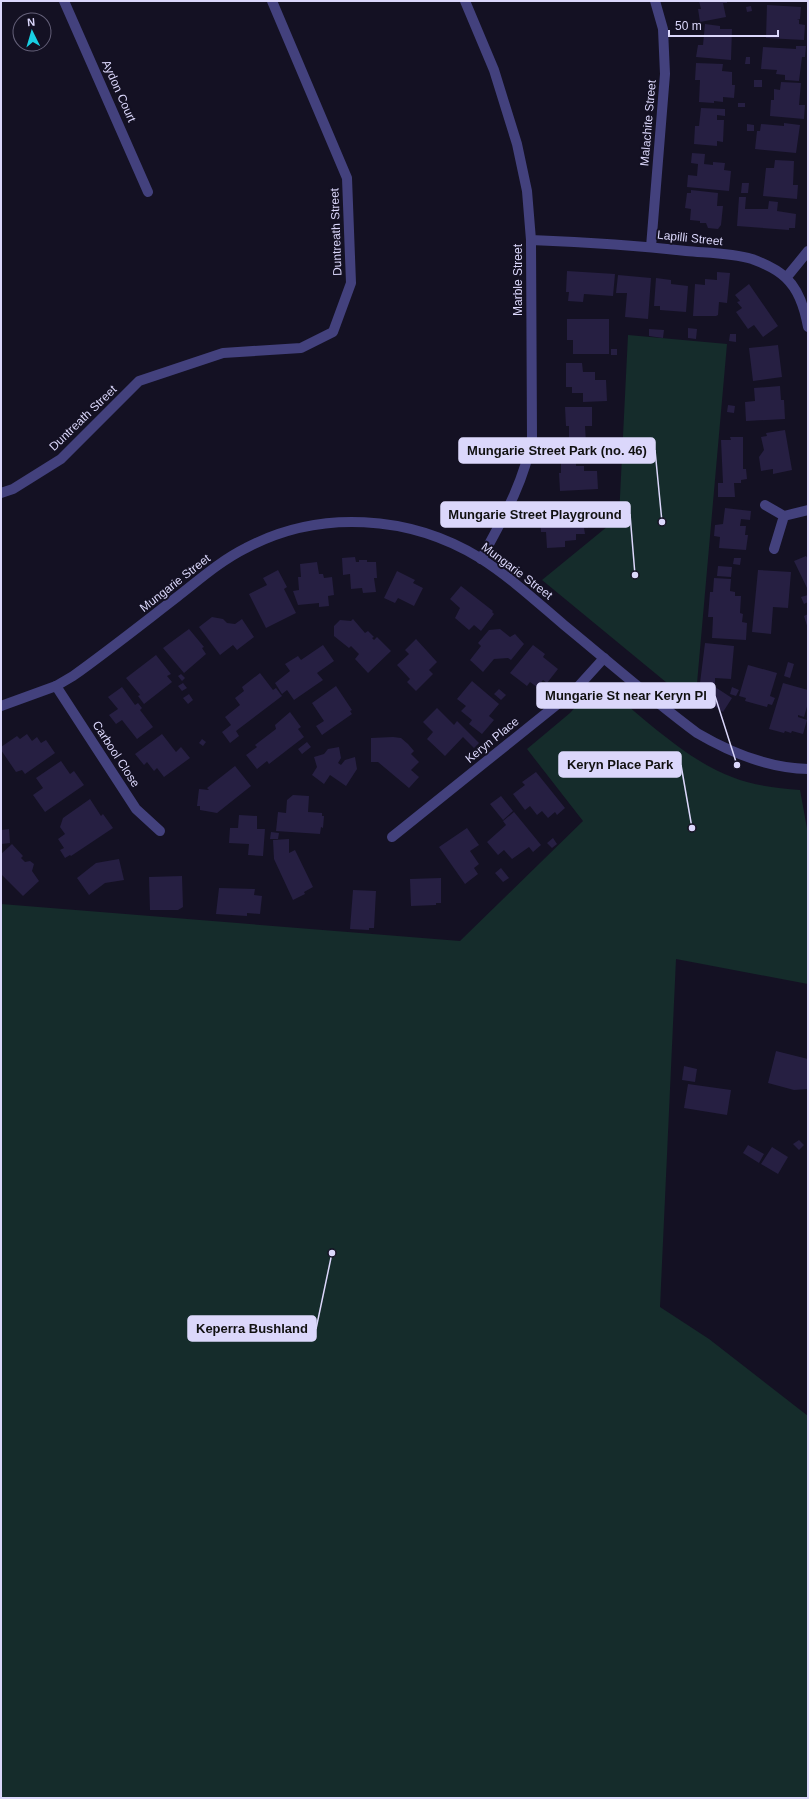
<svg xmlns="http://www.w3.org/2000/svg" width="809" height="1799" viewBox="0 0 809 1799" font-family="Arial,sans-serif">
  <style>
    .green { fill: #152c2b }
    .building { fill: #261f42 }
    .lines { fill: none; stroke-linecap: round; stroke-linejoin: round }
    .minor { stroke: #43417d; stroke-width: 10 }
    .tertiary { stroke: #43417d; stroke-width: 10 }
    .labels { text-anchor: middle; stroke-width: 4; stroke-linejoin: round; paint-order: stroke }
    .street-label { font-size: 12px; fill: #dbd7fb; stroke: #141123 }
    .leader { fill: none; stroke: #dbd7fb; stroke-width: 1.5 }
    .callout-dot { fill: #dbd7fb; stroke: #141123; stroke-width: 1.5 }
    .callout { fill: #dbd7fb; stroke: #dbd7fb; stroke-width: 1.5 }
    .callout-label { font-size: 13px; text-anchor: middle; font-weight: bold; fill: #111 }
  </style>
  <rect width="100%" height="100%" fill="#141123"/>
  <path class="green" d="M628,335L727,344L695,706L542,580L619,517Z
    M601,683C637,713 689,762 732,777C754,786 777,788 800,790L808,834V984L676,959L660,1307L709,1339L808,1416V1798H1V904L460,941L583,821L527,749L570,713L594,687Z"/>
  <path class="building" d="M699,1H727V3H723L726,17L700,22L698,9H701Z
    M767,5L801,7L800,19L797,20H799V24L805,25L804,40L766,38Z
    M751,6L752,11L747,12L746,7Z
    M705,24L720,26V29H732L731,60L696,57L698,45H703Z
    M796,46H806L805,57H802L799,81L785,80V75L776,74L777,70L761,69L763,47L796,49Z
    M746,57H750V64H745Z
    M696,63L723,64L722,71L732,72V85H735L734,98L723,97V102L714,101V103L699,102L700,80H695Z
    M754,80H762V87H754Z
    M781,82L801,83L799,105H805L804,119L770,116L771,100H774V89L780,90Z
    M738,103H745V107H738Z
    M701,108L725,109V116L717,115V120H724L723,142L717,141V146L694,144L695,126H699Z
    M784,123L800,125L796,153L755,149L757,131H760L761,124L784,126Z
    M747,124L754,125V131H747Z
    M692,153L705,154L704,164L713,165V162L725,163L724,170L731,171L729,191L687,187L688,175L697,176L698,164L691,163Z
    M775,160L794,161L793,185H798L797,199L763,196L766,168H774Z
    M742,183H749L748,193H741Z
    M691,190L718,193L717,206H723L721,225L718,229L708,228L706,223H700V221L690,220L691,209L685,208L687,193H691Z
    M739,197H746L745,209H768L769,201L778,202L777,211L796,214L795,228H789V230L737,226Z
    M567,271L615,274L613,296L584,294L583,302L568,301L569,292H566Z
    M717,272L730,273L727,303L719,302L718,315L716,316H693L695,284L705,285V279L717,280Z
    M618,275L651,278L648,319L625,317L627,293H616Z
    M656,278L671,280V284L688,286L686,312L660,310V306H654Z
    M749,284L778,326L763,337L754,325L748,329L736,312L742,308L737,302L740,301L735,295Z
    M567,319H609V354H573V340H567Z
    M688,328L697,329L696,339L688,338Z
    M649,329L664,330L663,338L649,336Z
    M730,334H736V342L729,341Z
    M778,345L782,377L753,381L749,348Z
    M611,349H617V355H611Z
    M566,363H582L583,372H595V380H606L607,401L583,402V393H572V387H566Z
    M780,386L781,400H784L785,419L746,421L745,402L755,401L754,388Z
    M728,405L735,406L734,413L727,412Z
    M565,407H592V426H585L586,443H569V426H566Z
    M785,430L792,470L773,474V469L761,471L759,457L764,450L761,437L767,436L766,433Z
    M730,437H743V469H746L747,479L741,480V483H734L735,497H718V483H723L721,440H731Z
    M576,457V466H584V471H597L598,489L560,491L559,473H561V458Z
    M725,508L751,511L750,520L741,519L740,526H746L745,535H748L746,550L719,548L720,537L714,536L715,525L723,524Z
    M587,513L588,528H584L585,534H576V540L565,541V547L547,548L546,532H541L540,516Z
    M806,556L808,559V590L794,561Z
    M355,557L356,562H359V560H367V562H376L377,578H374L376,592L363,593L362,588L351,589L350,574L343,575L342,558Z
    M734,558H741L740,565L733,564Z
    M317,562L319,574H323L324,578L332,577L334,595L328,596L329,606L319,607V603L298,605L293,591L299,590L298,577H301L300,564Z
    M718,566L732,567L731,577L717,576Z
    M278,570L287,587L284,589L296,613L266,628L249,594L267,585L263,578Z
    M758,570L791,572L788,608L773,607L771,634L752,632Z
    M397,571L415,580L413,583L423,588L414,606L398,598L395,603L384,598Z
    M714,578L731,579L730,591L735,592V596H741L740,613L743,614L742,622L747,623L746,640L712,638L713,617H708L710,592H713Z
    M461,586L493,611L492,612L494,614L481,631L474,625L469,630L455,618L460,608L450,599Z
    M808,595V602L804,604L801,597Z
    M808,614V629L804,616Z
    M212,617L223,619L227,623L235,624L242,619L254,637L237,650L233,645L220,655L199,627Z
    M353,619L365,633L368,631L374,637L372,638L374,640L377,637L391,651L368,673L355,659L359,654L351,646L349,648L334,636V626L340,620L351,621Z
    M189,629L204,647L202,648L206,654L184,673L163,648Z
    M500,629L510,637L515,634L524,644L511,660L508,658L494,659L483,672L470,660L481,646L478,643L489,630Z
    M416,639L437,662L429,670L433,674L416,691L407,682L410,679L397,665L409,654L405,650Z
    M705,643L734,646L731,679L715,678V684L700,683Z
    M323,645L334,661L317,673L323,680L294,700L287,690L282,694L275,683L290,671L285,664L298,656L301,660Z
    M533,645L545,654L543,657L558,669L547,683L543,680L537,687L530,682L527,686L510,673Z
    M156,655L171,674L167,676L172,682L144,704L138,696L140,695L126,678Z
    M788,662L794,664L790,678L784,676Z
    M748,665L777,673L770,696L775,698L772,705L768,704L767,707L745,701L746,698L739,696Z
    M260,673L273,690L276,688L282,696L236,731L239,736L230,743L222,732L231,725L225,717L240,705L235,698L244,691L242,687Z
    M181,674L185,678L182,681L178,676Z
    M472,681L499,704L489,716L494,720L482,734L469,724L472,720L461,711L466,706L457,699Z
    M183,683L187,688L182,691L178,686Z
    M783,683L808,690V703L804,717L798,715V717L807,720L803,734L792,731L791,733L785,731L784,733L769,729Z
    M712,685L732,698L723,712L703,698Z
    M336,686L352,710L350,711L352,714L322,735L316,726L324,721L312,703Z
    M122,687L135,705L138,703L142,708L140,710L153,727L137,739L122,720L116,724L109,715L118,709L108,697Z
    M732,687L739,690L736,696L730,694Z
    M499,689L506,695L501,700L494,694Z
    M189,694L193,700L188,704L183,698Z
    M437,708L454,725L457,721L479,743L474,748L463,737L445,756L427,739L433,732L423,722Z
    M290,712L301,727L298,729L304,737L269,764L267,761L257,769L246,755L257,747L255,745L276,729L275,725Z
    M27,734L32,741L37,737L41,743L46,740L55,753L25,774L22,770L16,772L1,750V747L17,736L20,739Z
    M162,734L176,752L181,747L190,758L164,777L157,768L154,771L147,762L144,765L135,754Z
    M393,737L401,738L408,744L414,751L411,754L419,762L411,770L419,777L409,788L378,762H371V738Z
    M202,739L206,742L203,746L199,743Z
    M307,742L311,747L302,754L298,749Z
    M339,747L341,758L338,763L341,765L345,760L355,757L357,769L346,786L330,775L324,784L312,775L317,767L314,757L324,754L328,749Z
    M61,761L70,774L74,771L84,785L45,812L33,795L43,788L36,778Z
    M235,766L251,786L217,813L200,810V806H197L199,789L209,790L207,788Z
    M536,772L565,808L557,815L555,812L548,818L542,811L537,815L530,806L525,810L513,794L525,785L522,782Z
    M293,795L309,796L308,812L322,813V816H324L323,828L321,827L320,834L276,831L278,812L286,813L287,800Z
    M501,796L513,811L503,820L490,804Z
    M90,799L101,816L103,814L113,828L71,856L70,855L65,858L60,850L64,848L58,839L65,834L60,827L63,818Z
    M514,812L541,845L533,852L529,847L512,859L504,850L498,855L487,842L506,825L503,821Z
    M239,815L257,816V829H265L263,856L248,855L249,844L229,843L230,828H238Z
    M467,828L479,845L470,851L479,864L474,868L478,874L465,884L439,847Z
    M9,829L10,843L1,844V830Z
    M271,832L279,833L278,839H270Z
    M553,838L557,844L552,848L547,843Z
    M289,839V853L295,850L313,887L304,892L305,894L293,900L274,859L273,840Z
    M12,844L23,856L21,858L25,862L30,861L34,864L32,871L39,881L23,896L1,874V854Z
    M119,859L124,880L105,883L89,895L77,878L96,863Z
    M501,868L509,878L503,882L495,873Z
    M182,876L183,907L178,910H150L149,877Z
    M441,878V903H436V905L411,906L410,879Z
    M219,888L255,889L254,895L262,896L260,914L247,913V916L216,914Z
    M353,890L376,891L374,928H369V930L350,929Z
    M776,1051L808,1059V1089L794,1090L768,1083Z
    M684,1066L697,1069L695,1082L682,1080Z
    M688,1084L731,1090L727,1115L684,1108Z
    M799,1140L804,1145L799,1150L793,1144Z
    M748,1145L764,1154L759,1163L743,1153Z
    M772,1147L788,1157L778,1174L761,1164Z"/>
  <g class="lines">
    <path class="minor" d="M64,1L148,192
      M465,1L494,70L517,144L527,191L531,240L532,438C524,483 502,520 481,559
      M531,240C583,242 634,245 686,251C707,253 731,253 752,259C763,263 777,269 786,278C799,290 805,310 808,327
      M651,247L665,74L663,29L655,1
      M786,278L808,251
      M1,493L13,489L61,459L139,381L223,353L301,348L333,332L351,283L347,178L272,1
      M765,505L784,516L808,510
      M774,549L784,516
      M56,686L136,809L160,831
      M392,837L575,690L604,658"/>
    <path class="tertiary" d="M1,706L56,686L73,676C108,651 142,624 177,597C199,580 220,561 246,548C319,509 410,515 480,558C510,577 537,602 564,625C608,661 651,699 697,733C731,753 768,768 808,769"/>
  </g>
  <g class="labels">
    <g class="street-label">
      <text transform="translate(119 91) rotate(66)" y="4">Aydon Court</text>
      <text transform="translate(648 123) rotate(-85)" y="4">Malachite Street</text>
      <text transform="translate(336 232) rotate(-92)" y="4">Duntreath Street</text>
      <text transform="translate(690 238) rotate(6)" y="4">Lapilli Street</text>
      <text transform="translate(518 280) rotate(-90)" y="4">Marble Street</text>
      <text transform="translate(83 418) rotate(-44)" y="4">Duntreath Street</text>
      <text transform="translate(517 571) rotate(37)" y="4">Mungarie Street</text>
      <text transform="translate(175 583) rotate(-38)" y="4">Mungarie Street</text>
      <text transform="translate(492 740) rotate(-39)" y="4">Keryn Place</text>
      <text transform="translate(116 754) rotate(57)" y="4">Carbool Close</text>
    </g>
  </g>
  <path class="leader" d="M662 522L655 450M635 575L630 514M737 765L715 696M692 828L681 765M332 1253L316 1329"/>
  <g class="callout-dot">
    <circle cx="662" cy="522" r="4"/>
    <circle cx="635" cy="575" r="4"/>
    <circle cx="737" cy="765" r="4"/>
    <circle cx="692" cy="828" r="4"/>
    <circle cx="332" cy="1253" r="4"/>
  </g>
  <g class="callout">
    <rect x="459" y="438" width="196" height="25" rx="4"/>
    <rect x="441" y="502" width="189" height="25" rx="4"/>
    <rect x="537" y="683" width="178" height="25" rx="4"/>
    <rect x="559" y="752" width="122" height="25" rx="4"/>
    <rect x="188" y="1316" width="128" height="25" rx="4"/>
  </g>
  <g class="callout-label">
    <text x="557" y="455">Mungarie Street Park (no. 46)</text>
    <text x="535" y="519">Mungarie Street Playground</text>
    <text x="626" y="700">Mungarie St near Keryn Pl</text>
    <text x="620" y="769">Keryn Place Park</text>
    <text x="252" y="1333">Keperra Bushland</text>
  </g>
  <rect width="809" height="1799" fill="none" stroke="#dbd7fb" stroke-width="4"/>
  <g transform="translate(32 32) rotate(355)"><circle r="19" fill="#141123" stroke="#646079"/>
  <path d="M0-3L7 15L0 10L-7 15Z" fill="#19d0e4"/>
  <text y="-6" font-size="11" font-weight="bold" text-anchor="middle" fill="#dbd7fb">N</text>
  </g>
  <path d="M669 30v6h109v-6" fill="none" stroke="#dbd7fb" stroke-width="2"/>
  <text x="675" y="30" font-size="12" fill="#dbd7fb" stroke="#141123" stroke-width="3" paint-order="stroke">50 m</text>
</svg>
